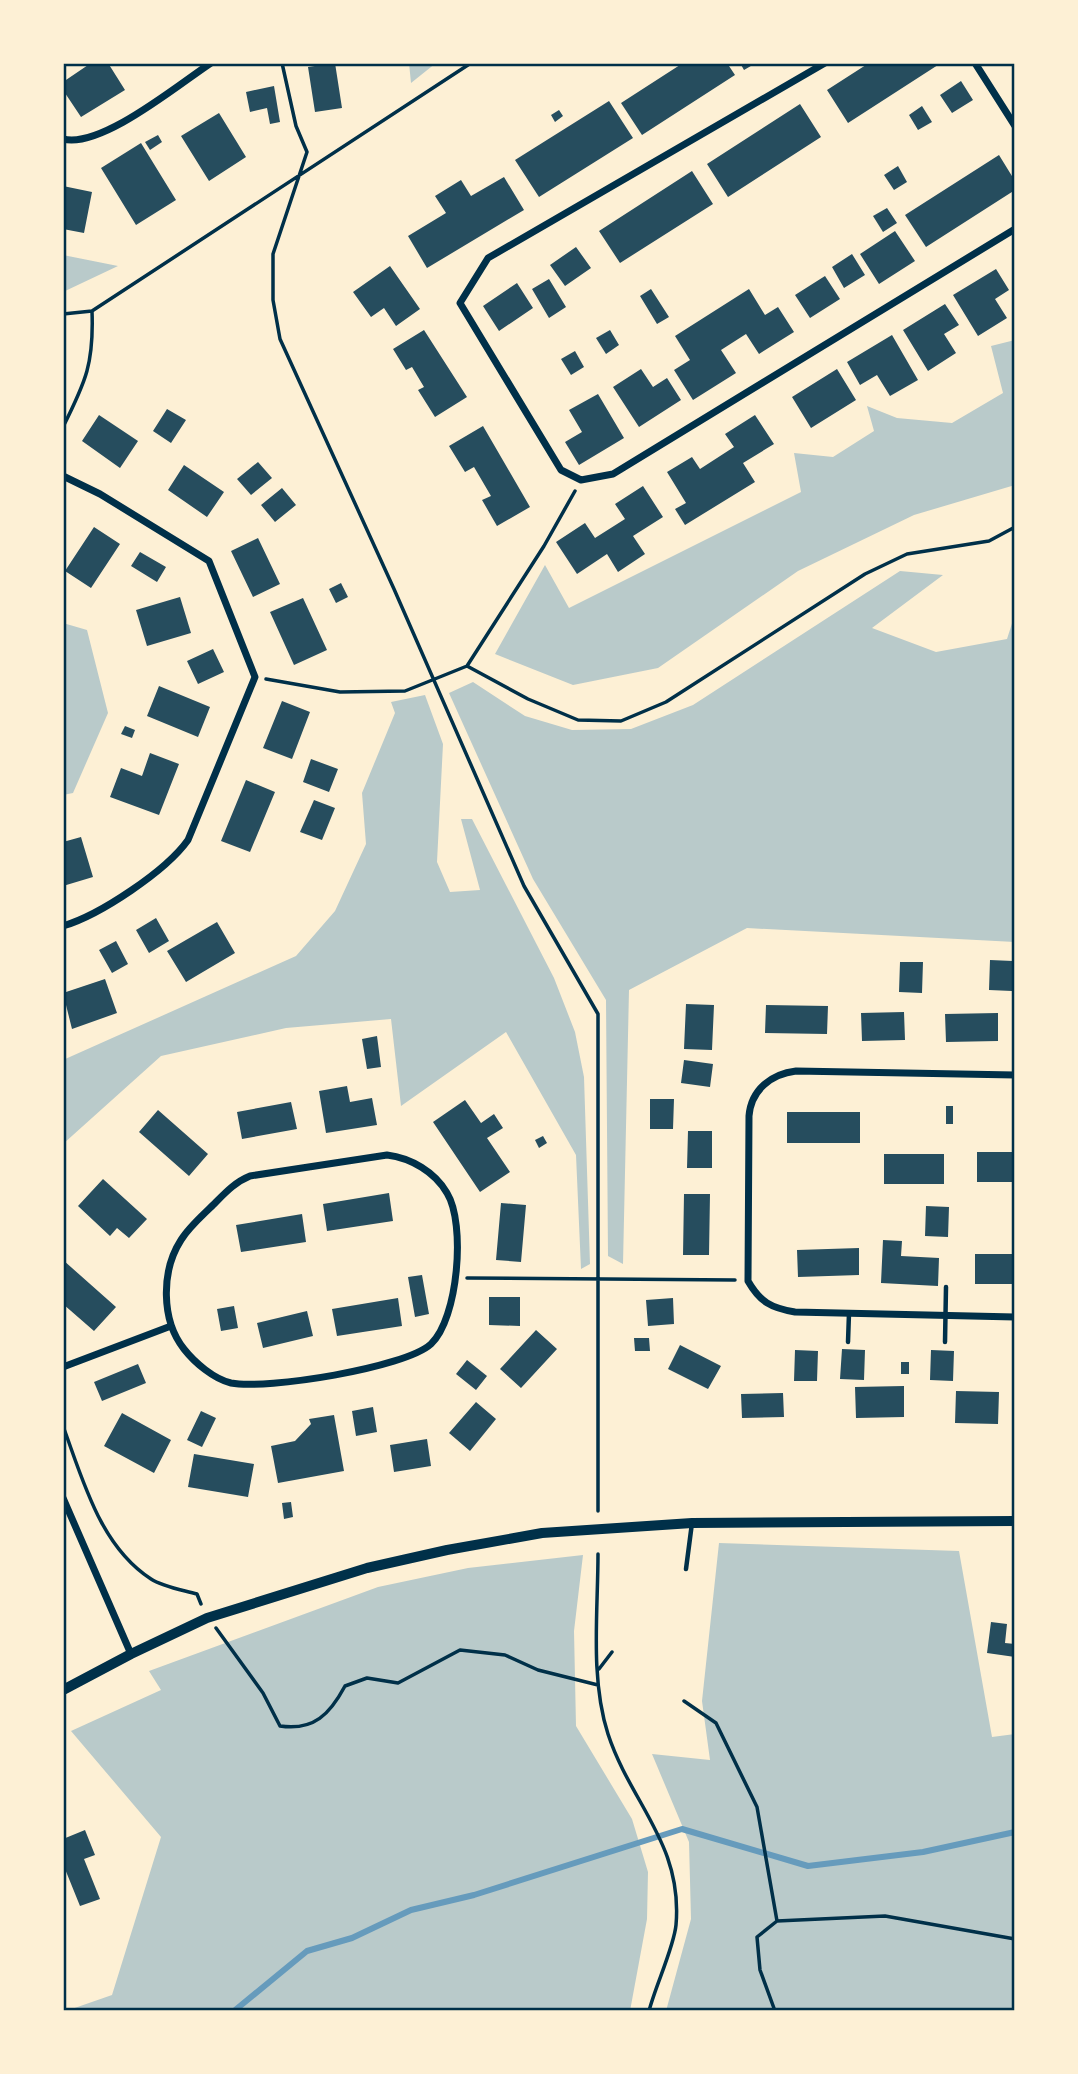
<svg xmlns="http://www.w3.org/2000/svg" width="1078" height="2074" viewBox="0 0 1078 2074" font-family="Quicksand,sans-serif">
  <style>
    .green { fill: #b9caca }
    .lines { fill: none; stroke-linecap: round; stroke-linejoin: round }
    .stream { stroke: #669bbc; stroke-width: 6 }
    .building { fill: #264d5e }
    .path { stroke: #003049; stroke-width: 3.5 }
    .service { stroke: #003049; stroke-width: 4.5 }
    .minor { stroke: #003049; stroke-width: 7 }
    .tertiary { stroke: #003049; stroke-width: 10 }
    .neatline { fill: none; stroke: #003049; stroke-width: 2.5 }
  </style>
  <rect width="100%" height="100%" fill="#fdf0d5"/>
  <path class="green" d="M409,63H436L411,83Z
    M63,255L118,266L63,292Z
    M1015,340V485L914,515L798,571L658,668L573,685L495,654L545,565L569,608L801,492L794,453L833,457L874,431L867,406L897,418L952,423L1003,393L991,346Z
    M900,571L943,575L872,628L936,652L1007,639L1015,614V942L747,928L629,990L623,1264L608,1256L606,1000L533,879L449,693L473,682L525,716L572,730L631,729L693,705Z
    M63,623L87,630L108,713L73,793L63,795Z
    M425,695L443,744L437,862L450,892L480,890L461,819H472L554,978L575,1032L584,1077L590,1264L581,1269L576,1155L506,1032L401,1106L391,1019L286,1028L161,1056L63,1144V1060L296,956L335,911L366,844L362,793L395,713L391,702Z
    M719,1543L959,1551L992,1737L1015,1734V2011H666L691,1919L689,1842L652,1754L710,1760L702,1701Z
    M583,1555L574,1631L576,1726L632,1819L648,1872L647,1919L630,2011H66L112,1995L161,1837L71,1731L161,1690L149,1671L378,1587L468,1568Z"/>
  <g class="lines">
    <path class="stream" d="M234,2011L307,1951L352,1938L411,1910L474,1895L682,1829L808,1866L923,1852L1015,1832"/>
  </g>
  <path class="building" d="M91,63H108L125,90L81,117L63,90V82Z
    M335,63L342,108L315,112L308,67Z
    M683,63H727L735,75L642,135L621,103Z
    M740,63H756L744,70Z
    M869,63H941L848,123L827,90Z
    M961,81L973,100L952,113L940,95Z
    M274,86L280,122L270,124L267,108L250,112L246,92Z
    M609,101L633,138L539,197L515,160Z
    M800,104L821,137L728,197L707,164Z
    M922,106L932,122L918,130L909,115Z
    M559,110L563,116L555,122L551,115Z
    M219,113L246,157L209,181L181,136Z
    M158,135L162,142L150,150L145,142Z
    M141,143L176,200L136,225L101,168Z
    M999,155L1015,181V190L926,247L905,215Z
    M898,166L907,182L894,190L884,175Z
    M692,171L713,204L620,263L599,231Z
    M504,177L524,210L427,268L408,236L446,213L435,196L461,180L471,196Z
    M63,186L92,192L84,233L63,229Z
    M887,208L897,223L883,232L873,216Z
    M895,231L915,261L879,284L860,254Z
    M576,247L591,268L565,286L550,265Z
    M852,254L865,275L844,288L832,267Z
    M390,266L420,309L396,326L384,308L371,317L353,292Z
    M996,269L1009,290L995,299L1007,318L978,336L953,295Z
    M825,276L840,299L810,318L795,295Z
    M549,279L566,307L549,318L532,289Z
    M517,283L533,308L499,331L483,306Z
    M651,289L669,317L657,324L640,296Z
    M749,289L765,315L778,307L794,332L759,354L746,334L721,350L736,373L693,400L674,370L690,360L675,336Z
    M945,304L959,325L944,334L956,353L928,371L903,330Z
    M424,330L467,397L435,417L418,390L424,387L412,367L406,370L393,349Z
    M610,330L619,345L606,354L596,338Z
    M892,335L918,380L890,396L877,375L860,385L847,362Z
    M575,351L584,367L571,375L561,359Z
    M641,369L653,387L667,378L681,400L639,427L613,387Z
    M837,369L856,400L811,428L792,397Z
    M598,394L624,438L579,465L565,442L582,432L569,410Z
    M167,409L186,420L171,443L153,431Z
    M99,415L138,441L120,468L82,441Z
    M755,415L774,444L743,463L755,482L685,525L675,509L686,503L667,472L692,457L700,469L734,447L725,434Z
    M483,426L530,507L497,526L482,500L491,496L474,467L465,472L449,446Z
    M258,462L272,478L251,495L237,479Z
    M184,465L224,492L207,517L168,490Z
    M643,486L663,517L633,536L645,554L618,572L607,554L577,574L556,542L585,523L595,538L625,519L615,504Z
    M282,488L296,505L275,522L261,505Z
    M94,527L120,544L91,588L65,571Z
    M258,538L280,584L253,597L231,551Z
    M140,552L166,567L157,582L131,566Z
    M341,583L348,597L336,603L329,589Z
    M180,597L191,633L147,646L136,610Z
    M303,598L327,650L294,665L270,612Z
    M213,649L224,672L198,684L187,661Z
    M159,686L210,707L198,737L147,716Z
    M282,701L310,712L292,759L263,748Z
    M125,726L135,730L132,738L121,734Z
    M150,753L179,764L159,815L110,797L121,768L142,776Z
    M311,759L338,769L329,792L303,782Z
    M246,780L275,792L250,852L221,841Z
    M314,800L335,808L322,840L300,832Z
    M81,837L93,877L63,886V842Z
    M156,918L169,941L149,953L136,930Z
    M217,922L235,953L186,982L167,951Z
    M116,941L128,964L112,973L99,950Z
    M990,960L1013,961L1012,991L989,990Z
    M900,962H923L922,993L899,992Z
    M105,979L117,1013L72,1029L63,993Z
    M686,1004L714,1005L712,1050L684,1049Z
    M766,1005L828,1006L827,1034L765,1033Z
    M904,1012L905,1040L862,1041L861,1013Z
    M998,1013V1041L946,1042L945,1014Z
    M377,1036L381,1067L367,1069L362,1039Z
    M684,1060L713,1064L710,1087L681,1083Z
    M347,1086L350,1102L372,1098L377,1125L326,1133L319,1091Z
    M650,1099H674L673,1129H650Z
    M465,1100L481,1123L494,1114L503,1128L487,1138L510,1172L480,1192L433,1122Z
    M291,1102L297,1129L242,1139L237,1112Z
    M946,1106H953V1124H946Z
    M158,1110L208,1154L189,1176L139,1132Z
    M787,1112H860V1143H787Z
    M688,1131H712V1168H687Z
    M543,1136L547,1143L539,1148L535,1140Z
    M977,1152H1015V1182H977Z
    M884,1154H944V1184H884Z
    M103,1179L147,1219L129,1238L117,1228L110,1236L78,1206Z
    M389,1193L393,1221L327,1231L323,1204Z
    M684,1194H710L709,1255H683Z
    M501,1203L526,1205L521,1262L496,1260Z
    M926,1206L949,1207L948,1237L925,1236Z
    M302,1214L306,1242L241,1252L236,1225Z
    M883,1240L902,1241L901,1256L939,1258L938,1286L881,1283Z
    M859,1248V1275L798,1277L797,1250Z
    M975,1254H1015V1284H975Z
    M63,1260L116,1307L94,1331L63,1304Z
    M422,1275L429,1314L415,1317L408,1277Z
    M489,1297H520V1326L489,1325Z
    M398,1298L402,1326L337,1336L332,1309Z
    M673,1298L674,1324L648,1326L646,1300Z
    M234,1306L238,1328L221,1331L217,1309Z
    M307,1311L313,1336L263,1348L257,1323Z
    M536,1330L557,1349L521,1388L500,1369Z
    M634,1338H649L650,1351H635Z
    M680,1345L721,1366L708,1389L668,1369Z
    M842,1349L865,1350L864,1380L840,1379Z
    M795,1350L818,1351L817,1381H794Z
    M931,1350L954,1351L953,1381L930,1380Z
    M467,1360L487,1376L476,1390L456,1374Z
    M901,1362H909V1374H901Z
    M138,1364L146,1383L102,1401L94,1382Z
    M904,1386V1417L856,1418L855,1387Z
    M956,1391L999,1392L998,1424L955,1423Z
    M783,1393L784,1417L742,1418L741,1394Z
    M476,1402L496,1419L470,1451L449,1433Z
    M373,1407L377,1432L356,1436L352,1411Z
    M201,1411L216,1418L202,1447L187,1440Z
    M122,1413L171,1440L154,1473L104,1446Z
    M334,1415L344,1471L278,1483L271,1446L295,1441L311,1424L309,1419Z
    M427,1439L431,1466L394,1472L390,1445Z
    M194,1454L254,1464L248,1497L188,1487Z
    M291,1502L293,1517L284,1519L282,1503Z
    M991,1622L1007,1624L1005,1643L1015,1644V1657L987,1653Z
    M85,1830L95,1855L84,1859L100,1899L80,1906L63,1864V1839Z"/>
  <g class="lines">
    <path class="path" d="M282,63L296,126L307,152L273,254V300L280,339L394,589L524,886L598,1014V1511
      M63,314L92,311L471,63
      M63,427C86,381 94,363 92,311
      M467,666L528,699L578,720L621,721L666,702L865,574L907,554L989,541L1015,527
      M266,679L340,692L405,691L467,666L544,546L575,491
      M467,1278L735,1280
      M63,1426C83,1480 100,1546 151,1579C163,1587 183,1590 197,1594L201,1604
      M598,1554C598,1612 590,1678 608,1734C631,1804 683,1844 676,1925C674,1947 655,1987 649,2011
      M216,1628L263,1693L280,1726C314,1731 330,1714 345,1686L367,1678L398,1683L460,1650L505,1655L538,1670L598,1685
      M599,1669L612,1652
      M684,1701L716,1723L757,1807L777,1921
      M775,2011L760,1970L757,1937L777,1921L885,1916L1015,1939"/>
    <path class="service" d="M848,1342L849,1313
      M945,1342L946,1287
      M686,1569L692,1523"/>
    <path class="minor" d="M825,63L488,258L460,303L561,470L581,480L613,474L1015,229
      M975,63L1015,126
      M63,139C101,149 179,84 211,63
      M63,476L100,494L209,561L255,677L188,840C166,871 100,915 63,926
      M1015,1075L796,1071C771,1074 751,1090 749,1116L748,1281C760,1302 771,1308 795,1312L1015,1317
      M387,1155C411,1158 435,1172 447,1193C466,1224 458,1319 431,1344C405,1368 266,1390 231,1383C214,1379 195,1363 184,1349C161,1320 161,1271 181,1240C189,1227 202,1216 213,1205C225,1193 235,1182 250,1176Z
      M63,1367L171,1326
      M63,1498L131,1654"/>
    <path class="tertiary" d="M63,1690L131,1654L207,1618L367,1568L447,1550L542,1533L692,1523L1015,1521"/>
  </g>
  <rect width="1078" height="2074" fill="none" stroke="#fdf0d5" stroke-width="130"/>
  <rect x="65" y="65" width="948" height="1944" class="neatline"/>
</svg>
